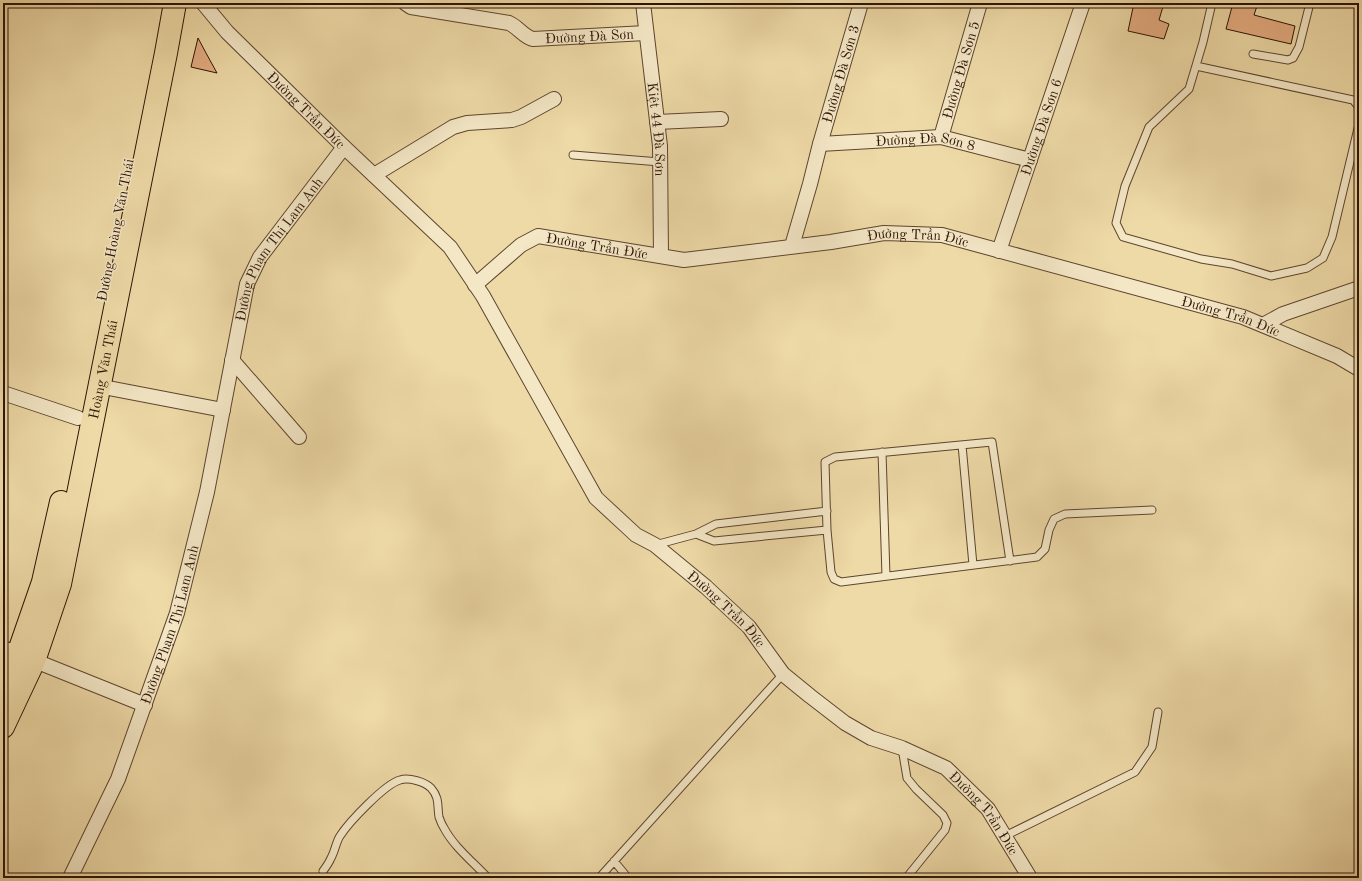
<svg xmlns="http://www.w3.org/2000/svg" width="1362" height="881" viewBox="0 0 1362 881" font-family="'Old Standard TT',serif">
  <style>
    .building { fill: #e5ad82; stroke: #2d1305 }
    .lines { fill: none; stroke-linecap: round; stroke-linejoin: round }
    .service-casing { stroke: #5d452e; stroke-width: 9 }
    .minor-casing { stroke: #5d452e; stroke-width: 16 }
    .primary-casing { stroke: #2d1305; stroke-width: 24 }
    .service { stroke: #f4e7c6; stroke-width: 7 }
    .minor { stroke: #f4e7c6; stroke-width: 14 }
    .primary { stroke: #eedaa7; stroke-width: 22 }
    .labels { text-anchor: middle; stroke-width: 3; stroke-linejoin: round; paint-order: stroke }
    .street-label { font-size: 14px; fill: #2d1305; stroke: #f4e7c6 }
  </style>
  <rect width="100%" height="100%" fill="#eedaa7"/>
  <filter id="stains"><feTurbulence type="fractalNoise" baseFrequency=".005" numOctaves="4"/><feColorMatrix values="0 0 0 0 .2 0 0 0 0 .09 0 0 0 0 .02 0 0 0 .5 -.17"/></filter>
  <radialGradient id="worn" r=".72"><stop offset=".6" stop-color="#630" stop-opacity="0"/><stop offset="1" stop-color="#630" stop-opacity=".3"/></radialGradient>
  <path class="building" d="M1134,3H1164L1159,20L1169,24L1164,39L1128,31Z
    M1233,3H1258L1254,15L1295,26L1291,44L1226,29Z
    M198,38L206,53L217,73L191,67Z"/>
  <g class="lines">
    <g class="service-casing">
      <path id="service" d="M1212,3L1203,42L1189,89L1149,127L1125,186L1116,223L1123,237L1201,259L1232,264L1271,276L1307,268L1323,258L1332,237L1359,124
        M1253,54L1288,60L1293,58L1299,47L1310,3
        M1196,66L1353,100L1359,107
        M573,155L660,162
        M962,445L973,565
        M882,452L886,576
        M827,511L716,524L696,534L714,541L827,530
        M655,545L696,534
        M1010,561L992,442L835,457L825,462L827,530L831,572L834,579L841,582L1037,557L1045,549L1049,530L1054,519L1065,514L1152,510
        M902,748L907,778L916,789L943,815L947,823L945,830L907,877
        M1005,836L1135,772L1152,747L1158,712
        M614,861L628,878
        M323,871C326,867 329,863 331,858C335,851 336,842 340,836C349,822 385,784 400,780C409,777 425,782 431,788C440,798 437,806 439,817C440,820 442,825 444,828C454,847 473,862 488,878
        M599,878L783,674"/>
    </g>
    <g class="minor-casing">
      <g id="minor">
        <path id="s1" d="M203,3L227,32L344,147L450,247L483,296L596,498L636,535L655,545L706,587L749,627L783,674L810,696L845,723L871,738L902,748L946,768L988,809L1030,878"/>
        <path id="s2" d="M405,3L411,7L509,23C518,27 524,37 533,39L646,33"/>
        <path id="s3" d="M643,3L660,146L661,256"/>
        <path d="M657,122L721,119"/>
        <path id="s4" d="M941,137L980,3"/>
        <path id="s5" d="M820,144L941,137L1030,160"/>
        <path d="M374,175L453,127L467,123L512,120L521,117L554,99"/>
        <path id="s6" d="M792,246L810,184L820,144L861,3"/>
        <path id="s7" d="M999,251L1083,3"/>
        <path id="s8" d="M475,285L521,245L538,236L684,260L831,242L884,233L942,235L1243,317L1337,356L1359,369"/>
        <path d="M1263,325L1283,314L1359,288"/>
        <path d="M232,360L299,437"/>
        <path d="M98,386L223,410"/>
        <path d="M3,393L78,418"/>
        <path d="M3,648L145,705"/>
        <path id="s9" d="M70,878L118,779L177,613L207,492L247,284L260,257L344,147"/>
      </g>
    </g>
    <g class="primary-casing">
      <g id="primary">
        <path d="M3,688L18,654L43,582L61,502"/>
        <path id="s10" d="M3,727L34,661L60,584L166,53L175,3"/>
      </g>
    </g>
    <use href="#service" class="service"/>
    <use href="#minor" class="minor"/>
    <use href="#primary" class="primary"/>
  </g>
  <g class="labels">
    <g class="street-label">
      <text dy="5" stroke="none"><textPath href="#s2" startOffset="192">Đường Đà Sơn</textPath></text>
      <text dy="5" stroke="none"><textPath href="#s4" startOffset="70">Đường Đà Sơn 5</textPath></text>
      <text dy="5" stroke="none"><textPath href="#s6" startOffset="179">Đường Đà Sơn 3</textPath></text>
      <text dy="5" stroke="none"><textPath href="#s1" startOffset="149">Đường Trần Đức</textPath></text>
      <text dy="5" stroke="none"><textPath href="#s7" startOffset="131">Đường Đà Sơn 6</textPath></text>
      <text dy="5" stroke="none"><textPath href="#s3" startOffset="127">Kiệt 44 Đà Sơn</textPath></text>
      <text dy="5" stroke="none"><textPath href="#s5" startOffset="106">Đường Đà Sơn 8</textPath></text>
      <text transform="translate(115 230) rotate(-79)" y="5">Đường Hoàng Văn Thái</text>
      <text dy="5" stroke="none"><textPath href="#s8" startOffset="464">Đường Trần Đức</textPath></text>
      <text dy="5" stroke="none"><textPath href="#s8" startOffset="140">Đường Trần Đức</textPath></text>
      <text dy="5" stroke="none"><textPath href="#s9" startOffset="668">Đường Phạm Thị Lam Anh</textPath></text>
      <text dy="5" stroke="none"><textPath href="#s8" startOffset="788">Đường Trần Đức</textPath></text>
      <text dy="5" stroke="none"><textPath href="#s10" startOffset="373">Hoàng Văn Thái</textPath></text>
      <text dy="5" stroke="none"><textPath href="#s1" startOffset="810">Đường Trần Đức</textPath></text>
      <text dy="5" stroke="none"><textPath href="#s9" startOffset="273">Đường Phạm Thị Lam Anh</textPath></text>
      <text dy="5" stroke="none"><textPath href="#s1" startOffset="1146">Đường Trần Đức</textPath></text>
    </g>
  </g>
  <rect width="1362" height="881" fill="none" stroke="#eedaa7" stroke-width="16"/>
  <rect x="4" y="4" width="1354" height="873" fill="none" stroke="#2d1305" stroke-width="2"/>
  <rect x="8" y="8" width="1346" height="865" fill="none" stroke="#2d1305"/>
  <rect width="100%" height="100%" filter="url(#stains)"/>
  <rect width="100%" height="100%" fill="url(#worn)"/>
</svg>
